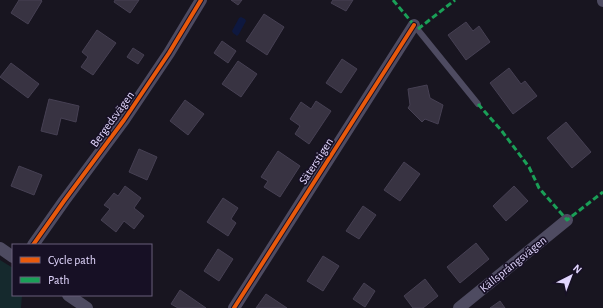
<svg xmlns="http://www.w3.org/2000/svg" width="603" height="308" viewBox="0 0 603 308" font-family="'Alegreya Sans',sans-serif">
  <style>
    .green { fill: #15292d }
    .water { fill: #0e183f }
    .building { fill: #383342; stroke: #464053 }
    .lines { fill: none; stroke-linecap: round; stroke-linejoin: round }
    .lane { stroke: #4e4b61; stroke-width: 6 }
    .street { stroke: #4e4b61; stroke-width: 12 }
    .quiet { stroke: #1a9f57; stroke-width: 3; stroke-dasharray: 6 3; stroke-linecap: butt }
    .cycleway-casing { stroke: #171025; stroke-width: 6 }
    .cycleway { stroke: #e8590c; stroke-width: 4 }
    .labels { text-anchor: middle; stroke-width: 3.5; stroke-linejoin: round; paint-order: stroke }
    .street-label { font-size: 12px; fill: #e1d6fd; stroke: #171025 }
  </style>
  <rect width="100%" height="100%" fill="#181520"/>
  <path class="green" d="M0,260L13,268V295H22L21,308H0Z"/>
  <path class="water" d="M241,17L245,19L246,21L239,34L237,36L233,33L232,31L239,18Z"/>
  <path class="building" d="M19,0H41L42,1L28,24L11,13Z
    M115,0H139L130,13L114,2Z
    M231,0H242L238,5Z
    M333,0H353L346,11L331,3Z
    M264,14L284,27L267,55L246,41Z
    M466,22L473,31L479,26L490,42L466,60L448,35Z
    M97,30L116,43L93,75L81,67L88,57L82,52Z
    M222,41L236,51L228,63L214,53Z
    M133,48L144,55L138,64L127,57Z
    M342,59L357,69L341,93L326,83Z
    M238,61L257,74L241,97L222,84Z
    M11,63L39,84L28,98L0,77Z
    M509,68L521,84L525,81L537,96L513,114L490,83Z
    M427,85L430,98L443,105L438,124L425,119L422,122L408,108L410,105L408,89Z
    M49,99L79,106L76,122L61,118L57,135L41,131Z
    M185,100L204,114L188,135L170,121Z
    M316,101L331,111L309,144L295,134L300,126L290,119L301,102L311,109Z
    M566,122L591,152L572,168L547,138Z
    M139,149L157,157L147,180L129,172Z
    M278,151L300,166L280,197L264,187L268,181L261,177Z
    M404,162L420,174L400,201L384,190Z
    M19,166L42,175L34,195L11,186Z
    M125,186L141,198L134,208L144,216L134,229L124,221L116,232L101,220L110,209L104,205L114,193L118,196Z
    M514,186L528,201L506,221L493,206Z
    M223,198L238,208L231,219L236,223L228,236L207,222Z
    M363,206L376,215L359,239L346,231Z
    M476,243L489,259L460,283L447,267Z
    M218,249L233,259L219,281L204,271Z
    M323,256L339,266L323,291L307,281Z
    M425,279L438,296L423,308H413L404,296Z
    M364,283L375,291L365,307L353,299Z
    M180,290L206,308H178L171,304Z
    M266,294L287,308H256Z
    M500,301L505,308H490Z"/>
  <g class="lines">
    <path class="lane" d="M414,25L478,104"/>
    <path class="street" d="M603,0V1
      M33,245L64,201L124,120L169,53L201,0
      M0,248L13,257
      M68,295L87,308
      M234,308L414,25
      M459,308L567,220"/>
    <path class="quiet" d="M393,0L414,25
      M418,29L455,0
      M478,104L501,130L529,167L539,188L567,220L603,192"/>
    <g class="cycleway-casing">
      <path id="cycleway" d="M33,245L64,201L124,120L169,53L201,0
        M234,308L414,25"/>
    </g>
    <use href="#cycleway" class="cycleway"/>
  </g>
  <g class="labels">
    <g class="street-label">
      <text transform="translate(112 119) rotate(-54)" y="4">Bergedsvägen</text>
      <text transform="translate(316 161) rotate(-57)" y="4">Säterstigen</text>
      <text transform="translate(513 264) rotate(-39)" y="4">Källsprångsvägen</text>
    </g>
  </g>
  <rect x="12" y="244" width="140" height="52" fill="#171025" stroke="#685f7b"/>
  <rect x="20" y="257" width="20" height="6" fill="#e8590c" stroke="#685f7b"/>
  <text x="48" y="264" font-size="12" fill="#e1d6fd">Cycle path</text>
  <rect x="20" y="277" width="20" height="6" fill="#1a9f57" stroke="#685f7b"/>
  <text x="48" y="284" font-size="12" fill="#e1d6fd">Path</text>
  <g transform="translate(571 276) rotate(42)" stroke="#171025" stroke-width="3" paint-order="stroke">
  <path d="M0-3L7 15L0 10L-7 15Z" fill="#e1d6fd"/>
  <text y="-6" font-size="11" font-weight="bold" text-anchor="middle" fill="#e1d6fd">N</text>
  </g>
</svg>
